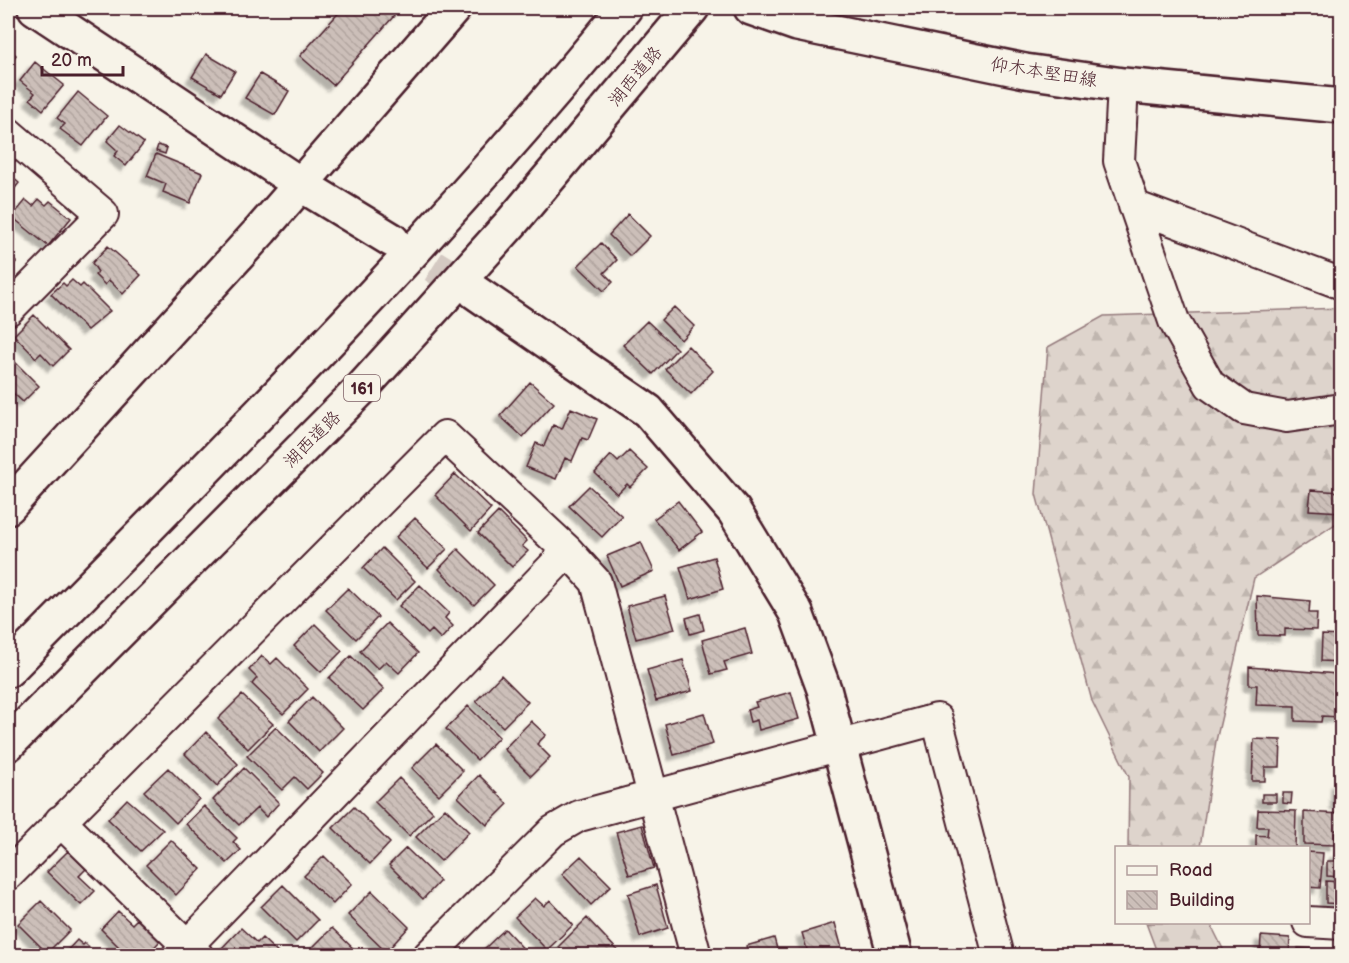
<svg xmlns="http://www.w3.org/2000/svg" width="1349" height="963" viewBox="0 0 1349 963" font-family="'Balsamiq Sans','Klee One',sans-serif">
  <style>
    .forest { fill: url(#forest-firs); stroke: #947a7c; stroke-width: 1.5 }
    .building { fill: url(#building-back-hatch); stroke: #4a1f2b; stroke-width: 1.5; filter: url(#shadow) }
    .lines { fill: none; stroke-linecap: round; stroke-linejoin: round }
    .secondary-tunnel { stroke: #d4c9c2; stroke-width: 33; stroke-dasharray: 33 16; stroke-linecap: butt }
    .street-casing { stroke: #4a1f2b; stroke-width: 34 }
    .secondary-casing { stroke: #4a1f2b; stroke-width: 38 }
    .highway-casing { stroke: #4a1f2b; stroke-width: 38 }
    .street { stroke: #f7f3e8; stroke-width: 30 }
    .secondary { stroke: #f7f3e8; stroke-width: 33 }
    .highway { stroke: #f7f3e8; stroke-width: 33 }
    .labels { text-anchor: middle; stroke-width: 5; stroke-linejoin: round; paint-order: stroke }
    .shield { fill: #f7f3e8; stroke: #7e5f64; stroke-width: 1.5 }
    .shield-label { font-size: 16px; font-weight: bold; fill: #4a1f2b }
    .street-label { font-size: 18px; fill: #4a1f2b; stroke: #f7f3e8 }
  </style>
  <defs>
    <pattern id="forest-firs" width="22" height="20" patternUnits="userSpaceOnUse" patternTransform="scale(1.5)"><rect width="22" height="20" fill="#ded4cc"/><path d="M5 1l3.5 6h-7zM16 11l3.5 6h-7z" fill="#c0b6af"/></pattern>
    <pattern id="building-back-hatch" width="6" height="6" patternUnits="userSpaceOnUse" patternTransform="scale(1.5)"><rect width="6" height="6" fill="#ccbfb9"/><path d="M-1 5l2 2M0 0l6 6M5-1l2 2" fill="none" stroke="#b1a49f"/></pattern>
    <filter id="shadow"><feDropShadow dx="-5.5" dy="5.5" stdDeviation="1.5" flood-color="#0004"/></filter>
  </defs>
  <rect width="100%" height="100%" fill="#f7f3e8"/>
  <filter id="ink" filterUnits="userSpaceOnUse"><feTurbulence type="fractalNoise" baseFrequency=".0167" numOctaves="2"/><feDisplacementMap in="SourceGraphic" scale="12" xChannelSelector="R" yChannelSelector="G"/><feConvolveMatrix kernelMatrix="1 2 1 2 8 2 1 2 1" color-interpolation-filters="sRGB"/></filter>
  <g filter="url(#ink)">
    <path class="forest" d="M1341,308V520L1254,578L1216,741L1200,847H1128L1129,777L1092,701L1036,494L1048,347L1104,316Z
      M1146,923H1210L1226,955H1158Z"/>
    <path class="building" d="M343,8H401L333,85L300,56Z
      M8,48L16,55L8,66Z
      M206,54L235,71L221,94L192,77Z
      M35,62L64,85L43,110L30,99L35,93L20,81Z
      M260,74L289,91L275,115L245,98Z
      M78,92L107,116L83,146L60,129L65,124L57,118Z
      M120,125L144,143L126,166L114,156L118,151L107,141Z
      M158,145L167,148L165,154L156,151Z
      M156,154L202,173L190,203L163,192L166,184L147,176Z
      M8,173L19,183L8,197Z
      M39,199L46,205L50,201L71,218L48,246L12,217L26,200L33,206Z
      M628,214L650,236L630,256L609,235Z
      M601,243L617,260L604,273L613,282L604,291L578,266Z
      M108,246L141,275L123,294L109,280L105,285L95,275L98,272L92,263Z
      M8,255L16,262L8,272Z
      M72,280L80,287L83,284L110,311L87,330L51,294L63,283L66,286Z
      M674,307L694,326L681,340L661,320Z
      M34,315L69,350L53,366L41,353L36,358L14,335Z
      M647,321L677,349L653,374L623,345Z
      M688,346L713,371L691,394L665,369Z
      M8,355L39,386L23,402L13,393L10,396L8,394Z
      M530,382L554,403L523,437L500,416Z
      M571,408L597,419L588,440L582,438L572,461L565,458L556,479L526,467L536,443L544,446L553,425L562,429Z
      M629,451L648,469L630,487L627,484L617,494L595,473L611,455L618,462Z
      M455,474L491,509L471,531L435,495Z
      M589,486L622,516L602,537L569,506Z
      M1311,490L1342,492V512L1309,510Z
      M678,501L702,532L679,550L654,519Z
      M498,512L527,541L522,546L528,551L512,567L478,533Z
      M415,518L447,549L428,568L396,537Z
      M641,542L654,571L620,586L607,556Z
      M382,548L415,581L396,600L363,568Z
      M458,549L494,585L474,605L439,569Z
      M714,557L723,589L690,599L680,567Z
      M420,585L449,613L445,618L453,626L441,639L432,630L428,634L399,606Z
      M348,588L378,617L356,639L326,610Z
      M665,596L675,629L636,639L627,606Z
      M1257,596L1310,601L1309,613H1317L1316,630L1285,629V636L1258,635Z
      M700,614L704,630L690,634L686,618Z
      M387,623L418,653L399,673L386,661L378,669L360,651Z
      M315,624L342,651L321,672L294,646Z
      M745,628L752,654L724,662L727,670L711,674L702,640Z
      M1322,635L1342,636V662L1321,661Z
      M262,656L271,664L277,658L308,689L283,714L252,684L257,678L249,670Z
      M351,656L384,689L363,710L329,678Z
      M683,660L692,691L656,701L647,670Z
      M1249,667L1338,674L1339,717L1322,716L1321,722L1295,721V706L1256,705L1257,685H1249Z
      M501,675L528,702L503,727L476,701Z
      M791,692L799,719L759,730L757,720L750,722L747,710L757,707L755,702Z
      M242,695L273,724L248,749L218,719Z
      M312,697L343,728L319,752L289,721Z
      M468,706L499,737L477,760L446,729Z
      M704,713L713,744L674,755L665,724Z
      M531,721L546,735L537,744L550,757L531,776L504,749Z
      M276,727L323,773L307,789L295,777L282,790L247,756Z
      M206,732L238,764L217,786L185,754Z
      M1254,739L1281,740L1280,767H1265V781H1252Z
      M436,744L463,771L439,795L412,768Z
      M168,768L199,799L176,823L144,791Z
      M244,768L279,803L266,817L257,808L239,825L213,800Z
      M479,775L508,804L487,825L458,797Z
      M399,778L433,812L409,836L375,802Z
      M1337,782L1342,783V804H1336Z
      M1283,793H1292L1291,804L1283,803Z
      M1262,794H1276V802H1262Z
      M127,799L163,830L141,851L108,819Z
      M204,806L237,838L233,842L241,850L227,863L186,824Z
      M354,807L390,843L370,864L333,828Z
      M445,808L469,832L441,861L416,837Z
      M1258,810L1296,811L1295,848H1256V835L1267,836L1268,827H1257Z
      M1304,812L1342,814V830H1335V845L1304,844Z
      M642,825L654,868L629,875L616,832Z
      M171,840L201,869L176,895L146,865Z
      M406,848L440,881L423,899L389,865Z
      M68,851L86,869L79,876L95,891L81,905L47,872Z
      M1308,852L1323,853L1320,888L1308,887Z
      M1335,853H1342V877L1327,876V861H1334Z
      M324,856L352,884L333,904L304,876Z
      M581,856L611,886L591,905L562,874Z
      M1326,881L1342,882V904L1326,903Z
      M283,885L318,920L296,942L261,907Z
      M656,885L668,928L640,937L628,894Z
      M372,891L409,927L386,952L348,915Z
      M535,898L544,906L550,900L573,925L547,950L515,917Z
      M41,901L70,930L47,953L18,924Z
      M118,911L132,924L137,919L160,941L146,956H128L101,929Z
      M587,918L621,954L619,956H567L559,946Z
      M835,923L844,956H809L802,933Z
      M241,928L257,943L262,938L280,955L230,956L222,948Z
      M332,928L361,956H320L312,948Z
      M505,929L530,956H488L483,950Z
      M1261,936L1290,938L1289,956H1260Z
      M774,938L779,956H749L746,946Z
      M77,940L83,945L85,943L98,956H62Z
      M8,942L22,956H8Z
      M1298,948L1330,950V956H1298Z"/>
    <g class="lines">
      <path class="secondary-tunnel" d="M392,240L475,292"/>
      <g class="street-casing">
        <path id="street" d="M1123,85L1119,161L1174,321L1210,385L1244,409L1287,417L1342,409
          M8,133L103,214L8,310
          M1134,206L1342,284
          M60,821L198,956
          M8,875L445,436L568,551L596,582L696,956
          M1308,922L1342,924
          M177,956L568,551
          M428,956L553,831L579,816L937,719L999,956"/>
      </g>
      <g class="secondary-casing">
        <path id="secondary" d="M35,8L300,184L392,240
          M751,8L797,24L1025,71L1123,85L1342,106
          M475,292L648,411L734,511L796,613L824,689L895,956
          M8,507L261,230L454,8"/>
      </g>
      <g class="highway-casing">
        <path id="highway" d="M8,670C220,455 434,242 625,8
          M8,744L361,389L512,222L692,8"/>
      </g>
      <use href="#street" class="street"/>
      <use href="#secondary" class="secondary"/>
      <use href="#highway" class="highway"/>
    </g>
  </g>
  <g class="labels">
    <rect class="shield" x="344" y="375" width="36" height="26" rx="4.5"/>
    <g class="shield-label">
      <text x="362" y="394">161</text>
    </g>
    <g class="street-label">
      <text transform="translate(1044 72) rotate(9)" y="6">仰木本堅田線</text>
      <text transform="translate(635 76) rotate(-50)" y="6">湖西道路</text>
      <text transform="translate(312 439) rotate(-45)" y="6">湖西道路</text>
    </g>
  </g>
  <rect width="1349" height="963" fill="none" stroke="#f7f3e8" stroke-width="30"/>
  <rect x="15" y="15" width="1319" height="933" fill="none" stroke="#4a1f2b" stroke-width="2" filter="url(#ink)"/>
  <rect x="1115" y="846" width="195" height="78" fill="#f7f3e8" stroke="#b29e9c" stroke-width="1.5"/>
  <rect x="1127" y="866" width="30" height="9" fill="#f7f3e8" stroke="#b29e9c" stroke-width="1.5"/>
  <text x="1169" y="876" font-size="18" fill="#4a1f2b">Road</text>
  <rect x="1127" y="891" width="30" height="18" fill="url(#building-back-hatch)" stroke="#b29e9c" stroke-width="1.5"/>
  <text x="1169" y="906" font-size="18" fill="#4a1f2b">Building</text>
  <path d="M42 66v9h81v-9" fill="none" stroke="#4a1f2b" stroke-width="3"/>
  <text x="51" y="66" font-size="18" fill="#4a1f2b" stroke="#f7f3e8" stroke-width="4.5" paint-order="stroke">20 m</text>
</svg>
